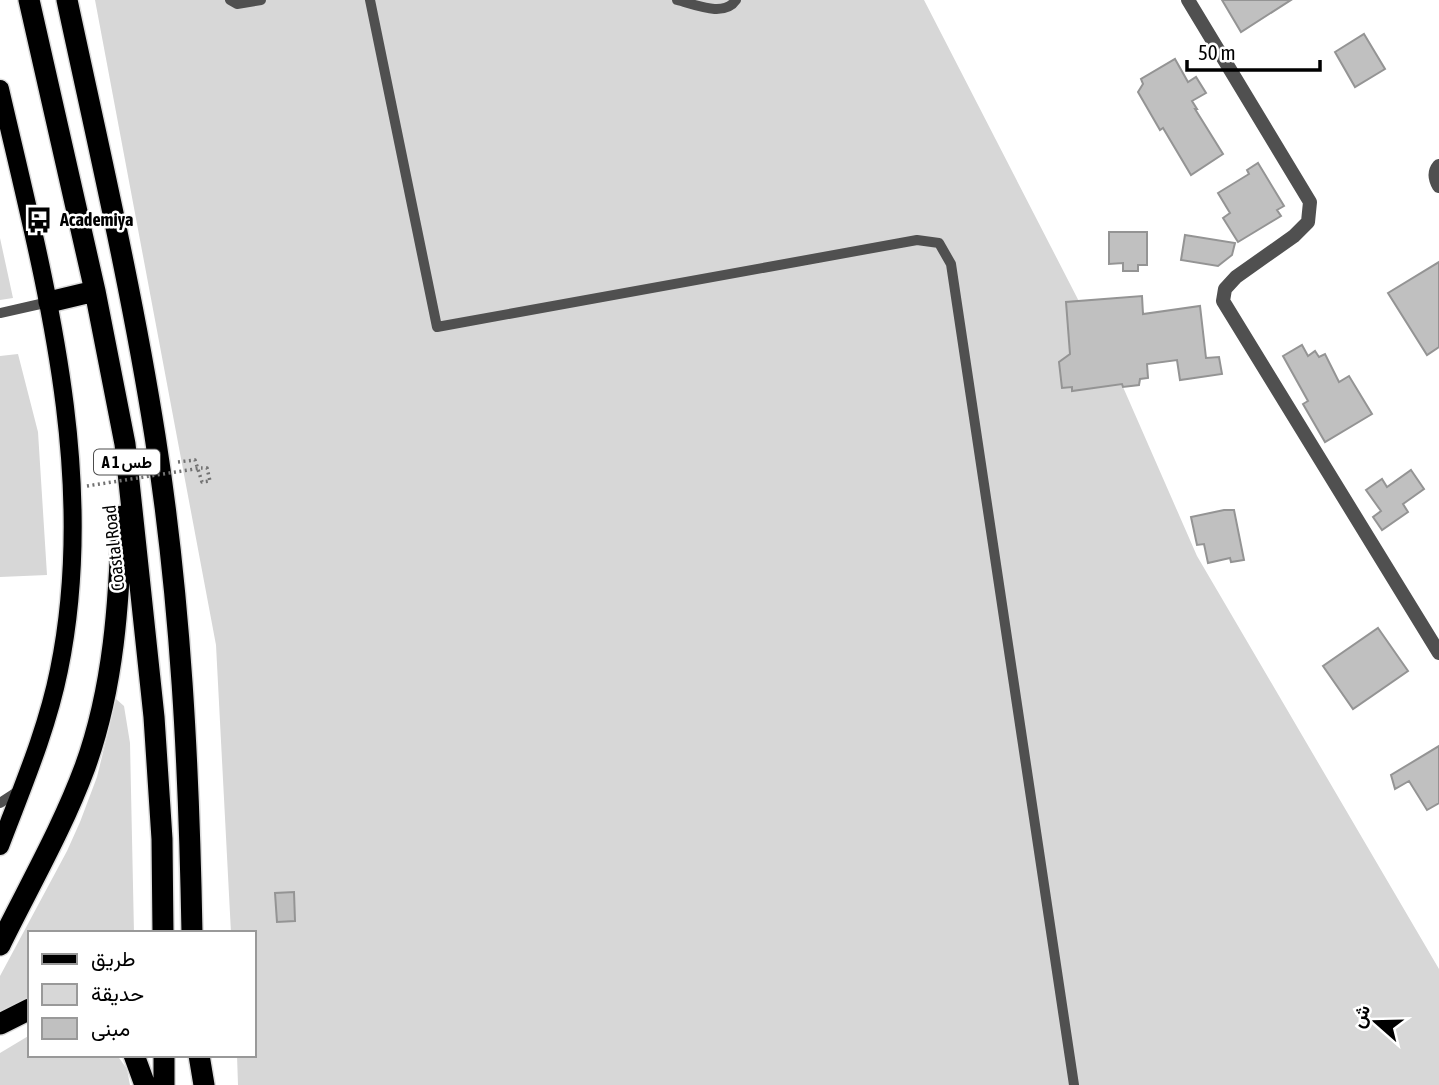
<svg xmlns="http://www.w3.org/2000/svg" width="1439" height="1085" viewBox="0 0 1439 1085" font-family="'Asap Condensed',Vazirmatn,sans-serif">
  <style>
    .green { fill: #d7d7d7 }
    .building { fill: #c0c0c0; stroke: #949494; stroke-width: 2 }
    .lines { fill: none; stroke-linecap: round; stroke-linejoin: round }
    .primary-casing { stroke: #dbdbdb; stroke-width: 21 }
    .highway-casing { stroke: #dbdbdb; stroke-width: 24 }
    .path { stroke: #727272; stroke-width: 3.5; stroke-dasharray: 2 3.5; stroke-linecap: butt }
    .lane { stroke: #505050; stroke-width: 10 }
    .street { stroke: #505050; stroke-width: 14 }
    .primary { stroke: #000; stroke-width: 18 }
    .highway { stroke: #000; stroke-width: 21 }
    .path-bridge { stroke: #727272; stroke-width: 3.5; stroke-dasharray: 2 3.5; stroke-linecap: butt }
    .labels { text-anchor: middle; stroke-width: 5; stroke-linejoin: round; paint-order: stroke }
    .shield { fill: #fff; stroke: #4c4c4c; stroke-width: 2 }
    .shield-label { font-size: 16px; font-weight: bold; fill: #000 }
    .poi-label { font-size: 18px; font-weight: bold; fill: #000; stroke: #fff; text-anchor: start }
    .street-label { font-size: 18px; fill: #000; stroke: #fff }
  </style>
  <rect width="100%" height="100%" fill="#fff"/>
  <path class="green" d="M95,0H924L1123,387L1197,556L1439,969V1085H238L237,1055H254V933H231L216,645Z
    M0,238L13,298L0,300Z
    M18,354L38,432L47,575L0,577V356Z
    M116,699L124,706L130,743L134,933H30V1000L0,1014V976L67,851L80,822L97,777Z
    M30,1035V1055H117L127,1069L130,1085H0V1053Z"/>
  <path class="building" d="M1222,0H1291L1241,32Z
    M1364,34L1385,69L1355,87L1335,52Z
    M1175,59L1188,82L1196,77L1206,93L1192,101L1197,109H1195L1223,154L1191,175L1163,128L1160,130L1138,92L1143,84L1141,79Z
    M1258,163L1284,206L1277,210L1281,216L1238,242L1223,218L1230,213L1218,193L1249,174L1247,170Z
    M1109,232H1147V265H1138V271H1123V263L1109,264Z
    M1185,235L1235,243L1232,255L1218,266L1181,260Z
    M1439,262V347L1427,355L1388,293Z
    M1142,296L1143,314L1200,306L1206,358L1219,357L1222,374L1180,380L1177,360L1147,364L1148,378L1140,379L1139,385L1123,387L1122,384L1072,391V387L1062,388L1059,362L1070,354L1066,302Z
    M1302,345L1308,356L1315,351L1319,357L1325,354L1339,382L1349,376L1372,414L1325,442L1303,404L1308,401L1283,356Z
    M1411,470L1424,489L1403,504L1408,512L1382,530L1373,517L1381,511L1366,490L1382,479L1387,487Z
    M1224,510H1234L1244,560L1231,562L1230,558L1208,563L1204,544L1197,545L1191,517Z
    M1378,628L1408,671L1353,709L1323,666Z
    M1439,746V803L1427,810L1409,781L1395,789L1391,775Z
    M294,892L295,921L277,922L275,893Z"/>
  <g class="lines">
    <g class="primary-casing">
      <path id="primary" d="M0,89C44,280 99,474 59,670C47,730 22,788 0,846"/>
    </g>
    <g class="highway-casing">
      <path id="highway" d="M29,0L95,291L125,444L154,717L162,839L163,933
        M67,0C98,145 132,290 155,436C181,601 189,767 192,933
        M49,302L95,291
        M0,945C29,886 62,829 85,767C114,687 119,602 122,516
        M0,1024L30,1009
        M134,1055L145,1085
        M199,1055L204,1085
        M164,1085V1055"/>
    </g>
    <path class="path" d="M178,462L195,460L202,482L210,481L207,468H201"/>
    <path class="lane" d="M230,0L237,4L261,0
      M370,0L437,327L917,240L939,243L951,264L1074,1085
      M677,0C694,4 724,18 736,0
      M0,313L49,302
      M0,803L20,790"/>
    <path class="street" d="M1188,0L1310,202L1308,222L1294,236L1236,277L1225,289L1223,301L1439,653
      M1439,166C1434,172 1435,179 1439,186"/>
    <use href="#primary" class="primary"/>
    <use href="#highway" class="highway"/>
    <path class="path-bridge" d="M87,486L201,468"/>
  </g>
  <defs>
    <g id="bus-bare" transform="scale(2.1)"><path d="M-5-6H5V4H4V6H2V4H-2V6H-4V4H-5ZM-3.5-4V0h7V-4ZM-3.5 1.2v1.5H-2V1.2ZM2 1.2v1.5H3.5V1.2Z" fill="#000" stroke="#fff" stroke-width="2.5" paint-order="stroke"/></g>
  </defs>
  <g fill-rule="evenodd">
    <use href="#bus-bare" x="39" y="220"/>
  </g>
  <g class="labels">
    <rect class="shield" x="94" y="449.5" width="66" height="25" rx="5"/>
    <g class="shield-label">
      <text x="127" y="468">A 1 طس</text>
    </g>
    <g class="poi-label">
      <text x="60" y="226">Academiya</text>
    </g>
    <g class="street-label">
      <text transform="translate(114 548) rotate(-96)" y="6">Coastal Road</text>
    </g>
  </g>
  <rect x="28" y="931" width="228" height="126" fill="#ffffff" stroke="#999999" stroke-width="2"/>
  <rect x="42" y="954" width="35" height="10" fill="#000000" stroke="#999999" stroke-width="2"/>
  <text x="91" y="966" font-size="21" fill="#000000">طريق</text>
  <rect x="42" y="984" width="35" height="21" fill="#d7d7d7" stroke="#999999" stroke-width="2"/>
  <text x="91" y="1001" font-size="21" fill="#000000">حديقة</text>
  <rect x="42" y="1018" width="35" height="21" fill="#c0c0c0" stroke="#999999" stroke-width="2"/>
  <text x="91" y="1036" font-size="21" fill="#000000">مبنى</text>
  <g transform="translate(1376 1022) rotate(290)" stroke="#ffffff" stroke-width="5" paint-order="stroke">
  <path d="M0-5L12 26L0 18L-12 26Z" fill="#000000"/>
  <text y="-10" font-size="19" font-weight="bold" text-anchor="middle" fill="#000000">ش</text>
  </g>
  <path d="M1187 60v10h133v-10" fill="none" stroke="#000000" stroke-width="3.5"/>
  <text x="1198" y="60" font-size="21" fill="#000000" stroke="#ffffff" stroke-width="5" paint-order="stroke">50 m</text>
</svg>
